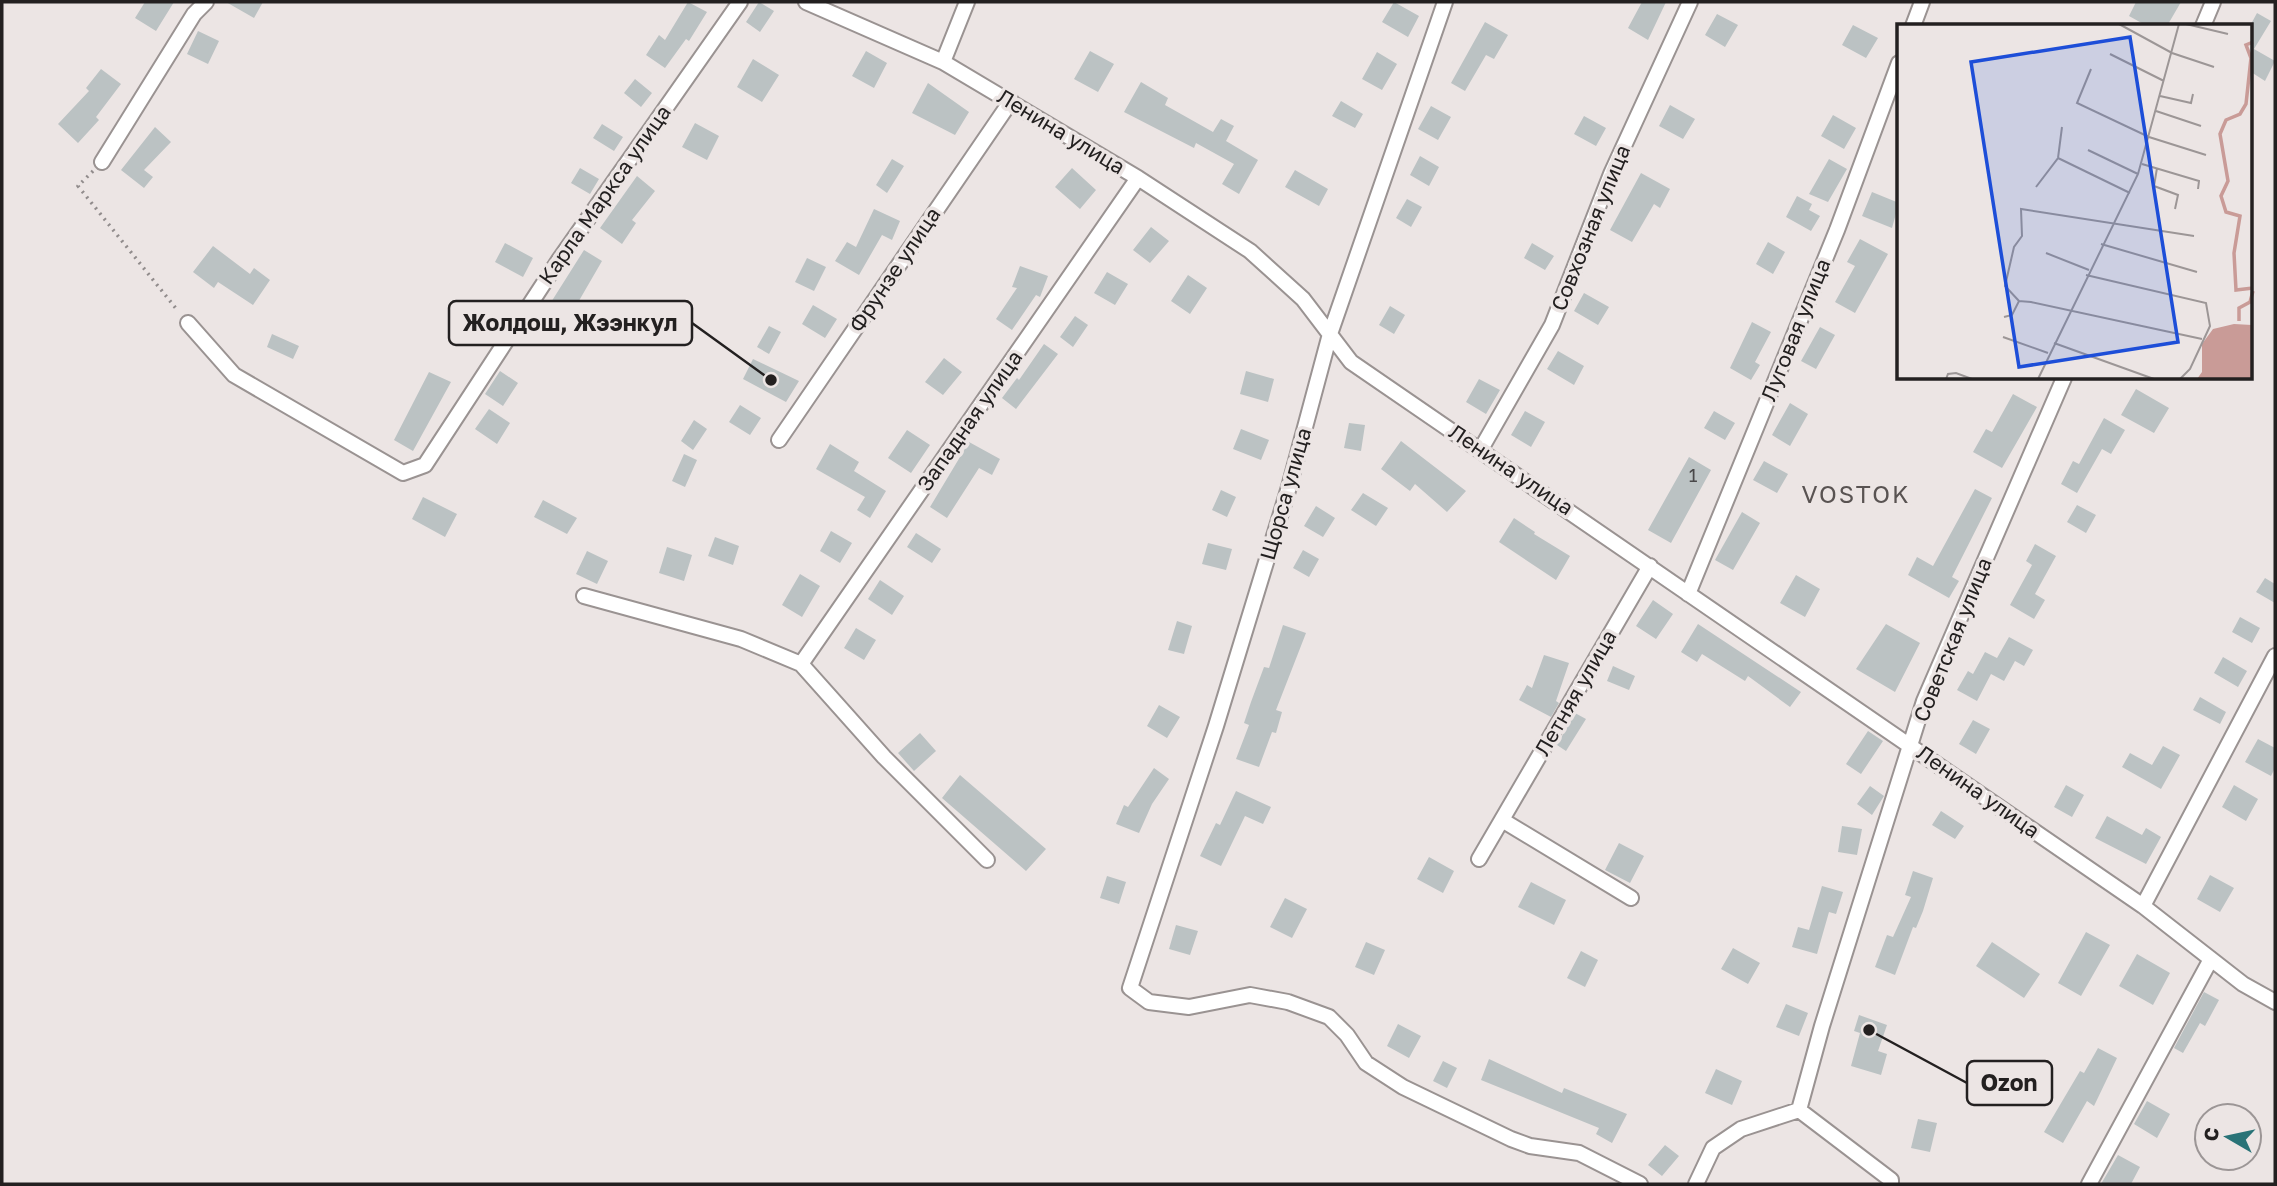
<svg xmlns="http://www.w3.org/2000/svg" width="2277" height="1186" viewBox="0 0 2277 1186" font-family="'Golos Text',sans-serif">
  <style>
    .building { fill: #bbc2c3 }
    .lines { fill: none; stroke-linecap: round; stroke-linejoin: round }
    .minor-casing { stroke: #9a9392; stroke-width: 18 }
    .path { stroke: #918c8c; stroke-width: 3.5; stroke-dasharray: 2 5; stroke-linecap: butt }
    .minor { stroke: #fff; stroke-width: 14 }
    .labels { text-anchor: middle; stroke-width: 7; stroke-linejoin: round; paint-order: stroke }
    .number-label { font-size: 18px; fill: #494849 }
    .street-label { font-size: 21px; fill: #232020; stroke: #ece5e4 }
    .quarter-label { font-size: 24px; letter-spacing: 2px; fill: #595352; stroke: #ece5e4 }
    .inset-river { fill: none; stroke: #c99b97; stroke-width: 3.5 }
    .inset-road { fill: none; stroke: #9c9696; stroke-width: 2 }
    .view { fill: #1d4ed8; fill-opacity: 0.15; stroke: #1d4ed8; stroke-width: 3.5 }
    .inset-edge { fill: none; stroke: #232020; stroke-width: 3.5 }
    .leader { fill: none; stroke: #232020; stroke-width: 2.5 }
    .callout-dot { fill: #232020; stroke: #ece5e4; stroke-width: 2.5 }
    .callout { fill: #ece5e4; stroke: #232020; stroke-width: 2.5 }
    .callout-label { font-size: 23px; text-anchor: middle; font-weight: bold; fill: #232020 }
  </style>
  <rect width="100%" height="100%" fill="#ece5e4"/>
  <path class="building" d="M145,2H174L156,31L135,18Z
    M226,2H263L254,18Z
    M688,2L707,12L689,41L686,39L665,68L646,55L659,35L665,40Z
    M759,2L774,11L760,32L746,22Z
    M1394,2L1419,16L1408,37L1382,22Z
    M1642,2H1666L1648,40L1628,28Z
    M2136,2H2181L2167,26H2147L2129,16Z
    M2257,13L2271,21L2254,49L2275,61L2265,81L2251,72V24Z
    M1717,14L1738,25L1725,47L1705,35Z
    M1485,22L1508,35L1494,59L1486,55L1465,91L1451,83Z
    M1853,25L1878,38L1866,58L1842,45Z
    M198,31L219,41L208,64L187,54Z
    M866,51L887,63L874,88L852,76Z
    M1090,51L1114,64L1098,92L1074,79Z
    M1377,52L1397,64L1382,90L1362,79Z
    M753,59L779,75L762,102L737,87Z
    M101,69L121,84L96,117L99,120L78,143L58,124L89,91L86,88Z
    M635,79L652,93L641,107L624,93Z
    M1141,82L1168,98L1165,105L1213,132L1221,119L1234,126L1226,141L1258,160L1239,194L1222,184L1234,164L1196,143L1194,148L1124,112Z
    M928,83L969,112L955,135L912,113Z
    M1341,101L1363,114L1355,128L1332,116Z
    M1670,105L1695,119L1683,139L1659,126Z
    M1431,106L1451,117L1438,140L1418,129Z
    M1833,115L1856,128L1844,149L1821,136Z
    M1584,116L1606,128L1596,146L1574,134Z
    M695,123L719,136L707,160L682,147Z
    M602,124L623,137L614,151L593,138Z
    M155,127L171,142L144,170L153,177L144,188L121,170Z
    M1420,156L1439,167L1429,186L1410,175Z
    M892,159L904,166L887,193L876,185Z
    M1829,159L1847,169L1828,202L1809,194Z
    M580,168L599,179L590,194L571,183Z
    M1072,168L1096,190L1080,209L1055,187Z
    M1295,170L1328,189L1319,206L1285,187Z
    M1641,173L1670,189L1660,208L1654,204L1632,242L1610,230Z
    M637,176L655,191L632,220L636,223L622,244L600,228Z
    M1872,192L1899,203L1892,228L1862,216Z
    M1797,196L1812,204L1809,210L1820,216L1811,231L1786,217Z
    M1407,199L1422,207L1411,227L1396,218Z
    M874,209L900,221L892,240L882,235L859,275L835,261L847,242L856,247Z
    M1151,227L1169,241L1150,263L1133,250Z
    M1860,239L1888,254L1855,313L1835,302L1855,266L1847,262Z
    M1768,242L1785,252L1773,274L1756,264Z
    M505,243L533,258L523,277L495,262Z
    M1532,243L1554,256L1545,270L1524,258Z
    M213,246L250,274L254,268L270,280L253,305L218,282L214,288L193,272Z
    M584,250L602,261L569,318L548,307Z
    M807,258L826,267L814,291L795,282Z
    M1020,266L1048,276L1040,297L1036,295L1012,330L996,319L1017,288L1012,287Z
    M1107,272L1128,284L1115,305L1094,293Z
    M1188,275L1207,288L1190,314L1171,301Z
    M1584,293L1609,307L1598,325L1574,311Z
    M474,301L496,313L488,328L466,315Z
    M813,305L837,319L825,338L802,324Z
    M1390,306L1405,315L1394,334L1379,325Z
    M1075,316L1088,325L1073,347L1060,337Z
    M1752,322L1771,332L1755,362L1760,365L1751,380L1730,368Z
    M769,326L781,332L769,354L757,347Z
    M1820,327L1835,335L1816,369L1801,361Z
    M272,334L299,346L293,359L267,347Z
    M1044,344L1058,354L1016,409L1002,398L1017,378L1019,380Z
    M1558,351L1584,366L1574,385L1547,369Z
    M944,358L962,372L943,395L925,382Z
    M753,359L799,381L786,402L743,379Z
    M500,371L518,383L503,406L485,394Z
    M1246,371L1274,379L1268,402L1240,394Z
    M429,372L451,382L413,451L394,440Z
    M1479,379L1500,390L1486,414L1466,402Z
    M2136,389L2169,408L2154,433L2121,415Z
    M2013,394L2037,407L2002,468L1973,452L1986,429L1992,432Z
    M1790,403L1808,414L1790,446L1772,435Z
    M740,405L761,418L750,435L729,422Z
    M489,409L510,423L497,444L475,429Z
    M1525,411L1545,422L1531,447L1511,435Z
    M1714,411L1735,423L1725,440L1704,428Z
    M2104,418L2125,430L2111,454L2102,449L2077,493L2061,484L2073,461L2079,464Z
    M694,420L707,429L693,450L681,441Z
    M1349,423L1365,425L1361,451L1344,448Z
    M1241,429L1269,440L1261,460L1233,449Z
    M907,430L930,445L911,473L888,458Z
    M1401,441L1466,491L1447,512L1415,484L1410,491L1381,469Z
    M969,442L1000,459L992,475L979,468L947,518L930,507Z
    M830,444L859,462L854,471L886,491L870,518L857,510L865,497L816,469Z
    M684,454L697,460L685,487L672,481Z
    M1689,457L1711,470L1671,543L1648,530Z
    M1764,461L1788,474L1777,493L1753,480Z
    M1975,489L1992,498L1952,577L1959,581L1949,598L1908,575L1917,557L1933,566Z
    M1221,490L1236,497L1227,517L1212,510Z
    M1363,493L1388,508L1376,526L1351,510Z
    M423,497L457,514L445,537L412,519Z
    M543,500L577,518L567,534L534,517Z
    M2077,505L2096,515L2086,533L2067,522Z
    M1316,506L1335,518L1323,537L1304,526Z
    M1742,512L1760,523L1733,570L1715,560Z
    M1514,518L1535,532L1534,534L1570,556L1556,580L1499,542Z
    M831,531L852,543L840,563L820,551Z
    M916,533L941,549L932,563L907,547Z
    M715,537L739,546L733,565L708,556Z
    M1208,543L1232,549L1226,570L1202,564Z
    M2035,544L2056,556L2035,594L2045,600L2034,619L2010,605L2032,565L2026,561Z
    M667,547L692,555L684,581L659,573Z
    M1303,550L1319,559L1309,577L1293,568Z
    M587,551L608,561L597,584L576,574Z
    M800,574L820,586L802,617L782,605Z
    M1796,575L1820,589L1805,617L1780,603Z
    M2265,578L2275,584V603L2256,592Z
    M880,580L904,596L892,615L868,599Z
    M1653,600L1673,614L1656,639L1636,626Z
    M2240,617L2260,628L2252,643L2232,632Z
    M1177,621L1192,626L1184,654L1168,650Z
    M1698,624L1801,692L1790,707L1748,676L1745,681L1702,654L1697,662L1681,652Z
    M1886,624L1920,643L1895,692L1856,669Z
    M1283,625L1306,633L1276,710L1282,712L1276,733L1272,732L1259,767L1236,759L1249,725L1244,723L1251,702L1264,667L1269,668Z
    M856,628L876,640L864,660L844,648Z
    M2009,637L2033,650L2024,666L2015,661L2004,681L1991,674L1977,701L1957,690L1968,671L1973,674L1985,652L1997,658Z
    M1544,655L1569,663L1556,701L1559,703L1551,717L1519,700L1527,685L1532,688Z
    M2223,657L2247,671L2238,687L2214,673Z
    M1613,666L1635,676L1629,690L1607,681Z
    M2200,697L2226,712L2220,724L2193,710Z
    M1159,705L1180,717L1167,738L1147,726Z
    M1575,713L1586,719L1566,751L1557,745Z
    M1973,720L1990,729L1976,754L1959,744Z
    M1868,731L1883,741L1861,774L1846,764Z
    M920,733L936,751L914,771L898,753Z
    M2258,739L2275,748V768L2271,776L2245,762Z
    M2163,746L2180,755L2161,789L2122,767L2130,753L2152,765Z
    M1154,768L1169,779L1152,804L1139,833L1116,824L1124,805L1128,807Z
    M960,775L1046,849L1026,871L942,798Z
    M2066,785L2084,795L2072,817L2054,807Z
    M2234,785L2258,799L2246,821L2222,807Z
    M1870,786L1884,796L1872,815L1857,804Z
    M1236,791L1271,807L1263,824L1245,816L1221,866L1200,856L1216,823L1220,825Z
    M1941,811L1964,826L1955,839L1932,825Z
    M2107,816L2142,835L2146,828L2161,837L2146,864L2095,838Z
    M1842,826L1862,829L1857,855L1838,852Z
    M1619,843L1644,856L1630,883L1605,870Z
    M1429,857L1454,871L1443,893L1417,879Z
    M1913,871L1933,878L1923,911L1916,928L1913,927L1895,975L1875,967L1887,935L1893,937L1911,897L1905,895Z
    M2210,875L2234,888L2220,912L2197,899Z
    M1107,876L1126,882L1119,904L1100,898Z
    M1531,882L1566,900L1554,925L1518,907Z
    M1822,886L1843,892L1836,914L1829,912L1817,954L1792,947L1798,927L1809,930Z
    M1285,898L1307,909L1292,938L1270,927Z
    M1176,925L1198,931L1190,955L1169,949Z
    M2086,932L2110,945L2081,996L2058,983Z
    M1366,942L1385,950L1374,975L1355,967Z
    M1992,942L2040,974L2024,998L1976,966Z
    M1733,948L1760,963L1748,984L1721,969Z
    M1581,951L1598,960L1585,987L1567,978Z
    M2137,954L2170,973L2153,1005L2119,986Z
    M2204,992L2219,1000L2205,1026L2200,1023L2183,1053L2174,1048Z
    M1786,1004L1808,1013L1799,1036L1776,1027Z
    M1859,1015L1887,1025L1878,1051L1887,1054L1881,1075L1851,1066L1860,1033L1854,1031Z
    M1398,1024L1421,1036L1409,1058L1387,1046Z
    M2098,1048L2117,1058L2094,1106L2087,1101L2063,1143L2044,1132L2080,1071L2084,1073Z
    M1489,1059L1562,1093L1564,1088L1627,1114L1612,1143L1596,1134L1599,1128L1481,1080Z
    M1443,1061L1457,1068L1447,1088L1433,1081Z
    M1716,1069L1742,1081L1732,1105L1705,1093Z
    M2147,1101L2170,1114L2157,1138L2134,1124Z
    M1918,1119L1937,1123L1930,1152L1911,1148Z
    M1665,1145L1679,1156L1662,1176L1648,1165Z
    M2118,1155L2140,1167L2131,1184H2101Z"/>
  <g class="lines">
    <g class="minor-casing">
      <path id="minor" d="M806,2L943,62L1138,178L1250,251L1303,299L1351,362L2143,906L2243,984L2275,1002
        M1445,2L1330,334L1289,487L1216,726L1130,988L1149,1002L1189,1007L1250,995L1288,1002L1329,1017L1347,1035L1366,1063L1403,1087L1511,1139L1530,1146L1579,1153L1640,1184
        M1913,26L1922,2
        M2203,26L2213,2
        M943,62L967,2
        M102,162L194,14L206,2
        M188,323L234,375L403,473L425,465L559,260L740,2
        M779,440L1011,101
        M1481,449L1552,325L1611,174L1690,2
        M1688,594L1837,230L1899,63
        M584,596L741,639L801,664L884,757L987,860
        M801,664L1138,178
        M1502,820L1631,898
        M1479,859L1650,566
        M2143,906L2275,656
        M1696,1184L1713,1148L1741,1129L1799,1110
        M1891,1184V1180L1799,1110L1822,1026L1924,701L2064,378
        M2089,1184L2211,959"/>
    </g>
    <path class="path" d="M93,171L78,186L178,311"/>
    <use href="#minor" class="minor"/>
  </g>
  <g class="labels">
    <g class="number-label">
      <text x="1693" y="482">1</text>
    </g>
    <g class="street-label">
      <text transform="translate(1061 132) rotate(31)" y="7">Ленина улица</text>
      <text transform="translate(605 195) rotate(-55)" y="7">Карла Маркса улица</text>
      <text transform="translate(1591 228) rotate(-68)" y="7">Совхозная улица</text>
      <text transform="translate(895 270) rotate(-56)" y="7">Фрунзе улица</text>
      <text transform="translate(1796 330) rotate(-68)" y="7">Луговая улица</text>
      <text transform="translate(970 421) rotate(-55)" y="7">Западная улица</text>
      <text transform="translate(1511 470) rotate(34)" y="7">Ленина улица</text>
      <text transform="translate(1286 494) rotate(-74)" y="7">Щорса улица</text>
      <text transform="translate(1953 640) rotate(-68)" y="7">Советская улица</text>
      <text transform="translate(1576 693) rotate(-60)" y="7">Летняя улица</text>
      <text transform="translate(1978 792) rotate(35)" y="7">Ленина улица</text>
    </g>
    <g class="quarter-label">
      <text x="1856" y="503">VOSTOK</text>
    </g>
  </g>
  <g transform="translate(1897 24)">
    <rect width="355" height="355" fill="#ece5e4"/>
    <path d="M337,300L355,301V355H300L305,348V320L316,305Z" fill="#c99b97"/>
    <path class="inset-river" d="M356,18L349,21L354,34L349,80L343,90L329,96L323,110L331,157L324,172L329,188L343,192L337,229L339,266L356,264M342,297V284L353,278L356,267"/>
    <path class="inset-road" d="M222,0L275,29L317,43M289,0L331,10M213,30L267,57M194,45L180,79L252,113L309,131M263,72L294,79L296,70M259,87L304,102M191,126L241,150M161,134L233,169M245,140L302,157L301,165M260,144L257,162L281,171L278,185M139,163L161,134L165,103M204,220L300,248M149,229L192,246M189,251L309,279L313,302L293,345L283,355M122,277L108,262L117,223L125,212L124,185L297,212M107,293L115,291L122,277L134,278L305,315M106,313L151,329M157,319L257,355M49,355L51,350L59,349L75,355M141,355L241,150L282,0"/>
    <path class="view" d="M233,13L281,318L122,343L74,38Z"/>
    <rect width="355" height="355" class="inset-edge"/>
  </g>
  <path class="leader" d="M771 380L692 323M1869 1030L1967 1083"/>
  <g class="callout-dot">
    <circle cx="771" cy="380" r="7"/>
    <circle cx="1869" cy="1030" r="7"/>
  </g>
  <g class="callout">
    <rect x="449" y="301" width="243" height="44" rx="7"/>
    <rect x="1967" y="1061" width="85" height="44" rx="7"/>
  </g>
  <g class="callout-label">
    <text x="570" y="331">Жолдош, Жээнкул</text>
    <text x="2009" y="1091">Ozon</text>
  </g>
  <rect width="2277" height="1186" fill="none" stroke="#232020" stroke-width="7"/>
  <g transform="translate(2228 1137) rotate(279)"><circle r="33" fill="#ece5e4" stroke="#9c9696" stroke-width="2"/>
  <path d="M0-5L12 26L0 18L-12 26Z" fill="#297377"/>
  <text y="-10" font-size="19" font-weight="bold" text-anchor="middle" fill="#232020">С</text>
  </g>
</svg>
